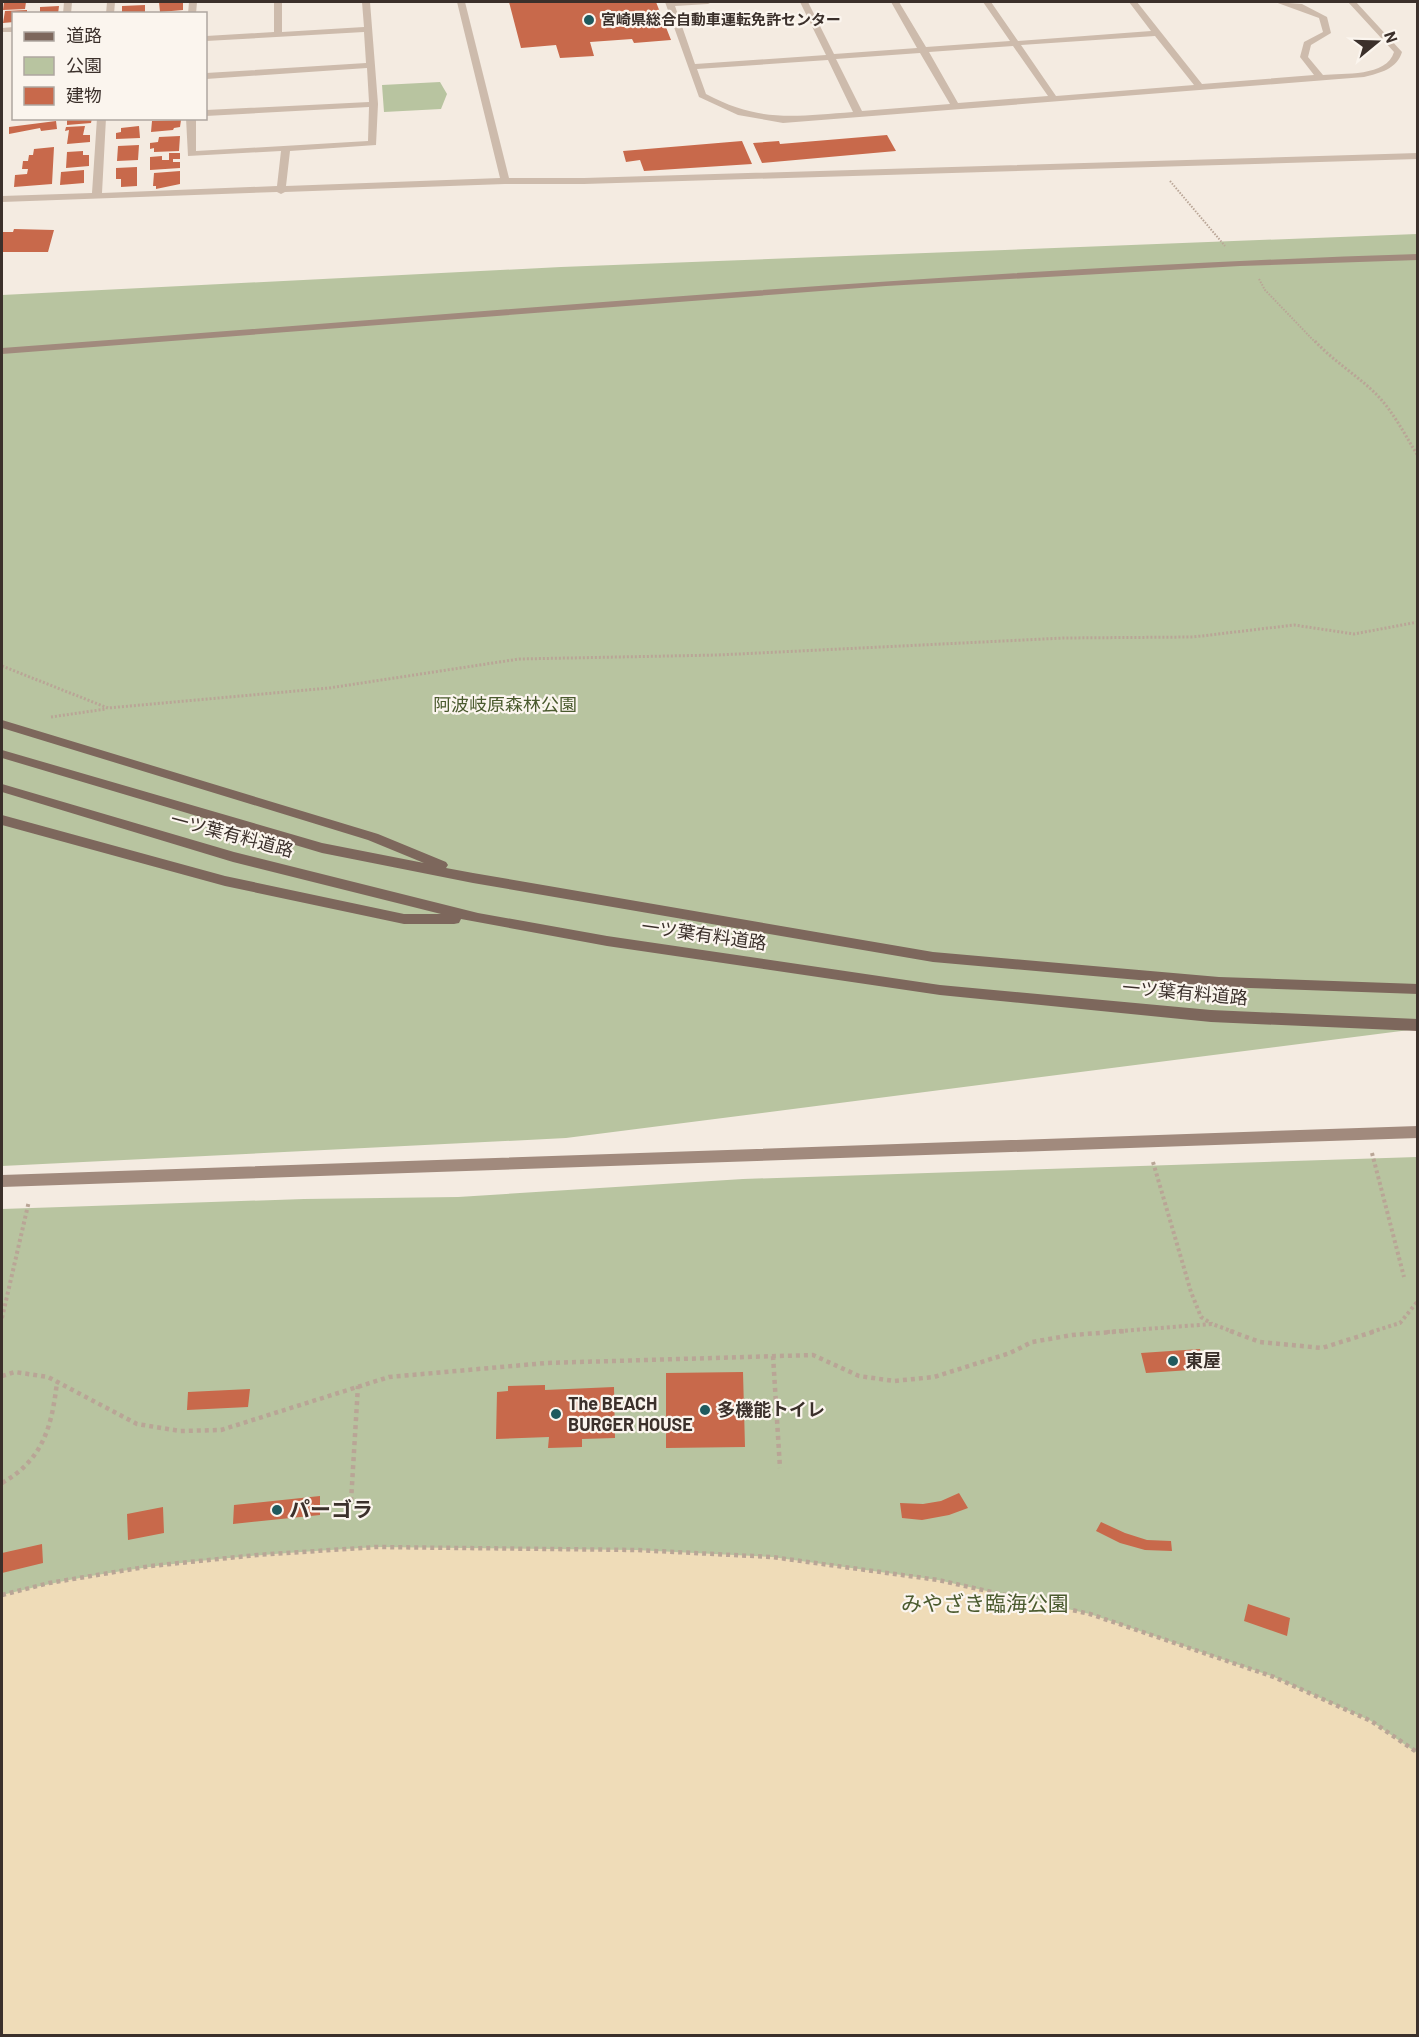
<svg xmlns="http://www.w3.org/2000/svg" width="1419" height="2037" viewBox="0 0 1419 2037" font-family="Barlow,'Noto Sans JP',sans-serif">
  <style>
    .green { fill: #b8c4a0 }
    .sand { fill: #efdcb8 }
    .building { fill: #c8694b }
    .lines { fill: none; stroke-linecap: round; stroke-linejoin: round }
    .path-far3 { stroke: #b9a596; stroke-width: 2; stroke-dasharray: 1.5 1.5; stroke-linecap: butt }
    .path-far2 { stroke: #b9a596; stroke-width: 3; stroke-dasharray: 2 2; stroke-linecap: butt }
    .path-far1 { stroke: #b9a596; stroke-width: 4; stroke-dasharray: 3 3; stroke-linecap: butt }
    .path { stroke: #b9a596; stroke-width: 4.5; stroke-dasharray: 4 4; stroke-linecap: butt }
    .lane { fill: #cdbbac; fill-rule: evenodd }
    .street { fill: #cdbbac; fill-rule: evenodd }
    .secondary { fill: #a18a7d; fill-rule: evenodd }
    .primary { fill: #7d675c; fill-rule: evenodd }
    .poi-dot { fill: #1f5a5e; stroke: #fbf5ee; stroke-width: 2 }
    .labels { text-anchor: middle; stroke-width: 4.5; stroke-linejoin: round; paint-order: stroke }
    .far-poi-label { font-size: 15px; font-weight: bold; fill: #3b302b; stroke: #fbf5ee; text-anchor: start }
    .park-label { font-size: 18px; fill: #4a5a2e; stroke: #fbf5ee }
    .street-label { font-size: 18px; fill: #3b302b; stroke: #fbf5ee }
    .poi-label { font-size: 18px; font-weight: bold; fill: #3b302b; stroke: #fbf5ee; text-anchor: start }
    .near-poi-label { font-size: 21px; font-weight: bold; fill: #3b302b; stroke: #fbf5ee; text-anchor: start }
    .near-park-label { font-size: 21px; fill: #4a5a2e; stroke: #fbf5ee }
  </style>
  <rect width="100%" height="100%" fill="#f4ebe1"/>
  <path class="green" d="M440,82L447,94L441,109L384,112L382,85Z
    M1417,234V1029L566,1138L2,1166V295L561,267Z
    M1417,1157V2035H2V1209L304,1199L458,1197L743,1179Z"/>
  <path class="sand" d="M376,1547L636,1550L772,1557L938,1580L1090,1614L1274,1677L1371,1721L1417,1753V2035H2V1595C125,1564 250,1555 376,1547Z"/>
  <path class="building" d="M4,2H26L25,9L3,10Z
    M159,2H183V10L160,12Z
    M509,2H656L671,40L634,43L632,39L590,42L594,56L560,58L556,45L521,48Z
    M145,5V14L122,13V6Z
    M59,6L58,14H40V7Z
    M27,10V14H14V22L3,23L5,11Z
    M67,118H92L91,123L67,125Z
    M181,120L180,127L174,128L173,130L151,132L152,121Z
    M56,121L57,129L41,131L40,128L9,134V127Z
    M85,126L83,135H90V142L67,144L69,130L65,131L66,127Z
    M139,126L140,138L116,139V133L121,132V128Z
    M887,135L896,151L762,163L753,143L779,141L780,144Z
    M180,136L179,151L154,152V148L150,149V143L158,142L159,137Z
    M742,141L752,164L644,171L640,160L626,162L623,151Z
    M139,145L138,160L117,161L118,146Z
    M54,147L52,184L14,187L15,175L27,174L28,169H22L23,161H28L29,155H33L34,149Z
    M83,151V155H89V166L66,168L67,152Z
    M169,153H180V159H173V162H180V168L150,170V157L162,156V160H169Z
    M137,167V186L121,187V179H116V168Z
    M84,170V183L60,185L61,172Z
    M180,171V184L156,189V186H153L154,173Z
    M14,229L54,230L48,252H2V232H13Z
    M1200,1349L1205,1369L1146,1373L1141,1353Z
    M743,1372L745,1447L666,1448V1373Z
    M545,1385V1390L614,1387L615,1438L582,1439V1447L548,1448L549,1437L496,1439L497,1392L508,1391V1386Z
    M250,1389L248,1407L187,1410L188,1392Z
    M959,1493L968,1508L949,1515L922,1520L902,1518L900,1503L923,1504L941,1501Z
    M320,1496V1515L233,1524L234,1505Z
    M163,1507L164,1533L128,1540L127,1514Z
    M1101,1522L1125,1533L1147,1540L1171,1541L1172,1551L1145,1550L1120,1543L1096,1531Z
    M42,1544L43,1563L2,1573V1553Z
    M1248,1604L1290,1618L1287,1636L1244,1621Z"/>
  <g class="lines">
    <path class="path-far3" d="M1170,181L1225,246
      M1259,279L1265,290L1316,343"/>
    <path class="path-far2" d="M1315,341C1333,361 1357,375 1376,394C1393,411 1405,435 1418,456
      M2,666L108,708L329,688L519,659L718,655L1064,638L1193,637L1294,625L1354,634L1418,622
      M51,717L106,709"/>
    <path class="path-far1" d="M1372,1153L1404,1277
      M1153,1162L1191,1292L1201,1317L1212,1324
      M2,1318L29,1201
      M1107,1332L1212,1324L1234,1332
      M1371,1332L1400,1323L1418,1301"/>
    <path class="path" d="M1230,1331L1260,1342L1322,1348L1376,1331
      M773,1356L780,1468
      M2,1376L15,1372L48,1377L137,1424L180,1431L221,1430L389,1377L546,1363L813,1355L859,1376L894,1381L934,1377L1010,1353L1032,1342L1072,1335L1126,1331
      M2,1483C43,1460 52,1426 57,1382
      M351,1501L358,1386
      M2,1595L49,1583L151,1566L257,1555L376,1547L636,1550L772,1557L938,1580L1090,1614L1274,1677L1371,1721L1418,1753"/>
    <path class="lane" d="M665,2H712L708,4L675,6L695,64L826,55L800,2H808L834,54L917,48L891,2H899L926,47L1010,41L983,2H991L1018,41L1151,31L1129,2H1137L1202,84L1314,75L1300,57L1304,42L1323,32L1319,18L1275,2L1302,4L1327,17L1331,33L1311,45L1308,57L1323,75C1343,73 1387,77 1394,52L1348,2H1356L1402,52C1397,69 1380,73 1364,77L783,123L738,115L699,97ZM1155,36L1194,85L1056,96L1021,45ZM1013,46L1048,96L958,103L929,52ZM920,53L950,104L862,111L836,59ZM828,60L853,112C795,116 760,123 706,94L697,69Z"/>
    <path class="street" d="M64,2H72L71,14H63Z
      M107,2H115L114,14H106Z
      M189,2H197L196,14H188Z
      M274,2H282V32L364,27L362,2H370L378,104L376,145L290,151L286,186L500,178L457,2H465L509,178H584L1418,153V159L584,184H505L285,192L281,194L277,192L2,202V196L92,193L97,118H106L102,193L277,186L281,151L188,156L186,118H196V151L368,141L369,107L206,116V110L369,102L367,68L206,79V73L366,63L364,32L206,41V36L274,32Z
      M14,27V32H2V28Z"/>
    <path class="secondary" d="M1418,254V260L1240,266L886,286L2,354V348C474,314 945,269 1418,254Z
      M1418,1126V1138L2,1187V1175Z"/>
    <path class="primary" d="M2,720L378,834L446,862L448,865L446,868L473,873L933,952L1219,977L1418,984V994L1219,987L933,962L473,883L322,853L2,758V750L322,843L424,863L368,840L2,728Z
      M2,784L234,852L478,913L607,936L940,985L1211,1010L1418,1019V1031L1211,1022L940,995L607,946L461,919L459,923L454,924H404L225,886L2,825V815L225,876L404,914H441L233,862L2,792Z"/>
  </g>
  <g class="poi-dot">
    <circle cx="589" cy="20" r="6"/>
    <circle cx="1173" cy="1361" r="6"/>
    <circle cx="705" cy="1410" r="6"/>
    <circle cx="556" cy="1414" r="6"/>
    <circle cx="277" cy="1510" r="6"/>
  </g>
  <g class="labels">
    <g class="far-poi-label">
      <text x="601" y="25">宮崎県総合自動車運転免許センター</text>
    </g>
    <g class="park-label">
      <text x="505" y="711">阿波岐原森林公園</text>
    </g>
    <g class="street-label">
      <text transform="translate(232 835) rotate(15)" y="6">一ツ葉有料道路</text>
      <text transform="translate(704 935) rotate(8)" y="6">一ツ葉有料道路</text>
      <text transform="translate(1185 993) rotate(5)" y="6">一ツ葉有料道路</text>
    </g>
    <g class="poi-label">
      <text x="1185" y="1367">東屋</text>
      <text x="568" y="1410">The BEACH<tspan x="568" dy="21">BURGER HOUSE</tspan></text>
      <text x="717" y="1416">多機能トイレ</text>
    </g>
    <g class="near-poi-label">
      <text x="289" y="1517">パーゴラ</text>
    </g>
    <g class="near-park-label">
      <text x="985" y="1611">みやざき臨海公園</text>
    </g>
  </g>
  <rect width="1419" height="2037" fill="none" stroke="#3b302b" stroke-width="6"/>
  <rect x="12" y="12" width="195" height="108" fill="#fbf5ee" stroke="#aea6a0" stroke-width="1.5"/>
  <rect x="24" y="32" width="30" height="9" fill="#7d675c" stroke="#aea6a0" stroke-width="1.5"/>
  <text x="66" y="42" font-size="18" fill="#3b302b">道路</text>
  <rect x="24" y="57" width="30" height="18" fill="#b8c4a0" stroke="#aea6a0" stroke-width="1.5"/>
  <text x="66" y="72" font-size="18" fill="#3b302b">公園</text>
  <rect x="24" y="87" width="30" height="18" fill="#c8694b" stroke="#aea6a0" stroke-width="1.5"/>
  <text x="66" y="102" font-size="18" fill="#3b302b">建物</text>
  <g transform="translate(1377 42) rotate(71)" stroke="#fbf5ee" stroke-width="4.5" paint-order="stroke">
  <path d="M0-4.5L10 22L0 15L-10 22Z" fill="#3b302b"/>
  <text y="-9" font-size="16" font-weight="bold" text-anchor="middle" fill="#3b302b">N</text>
  </g>
</svg>
